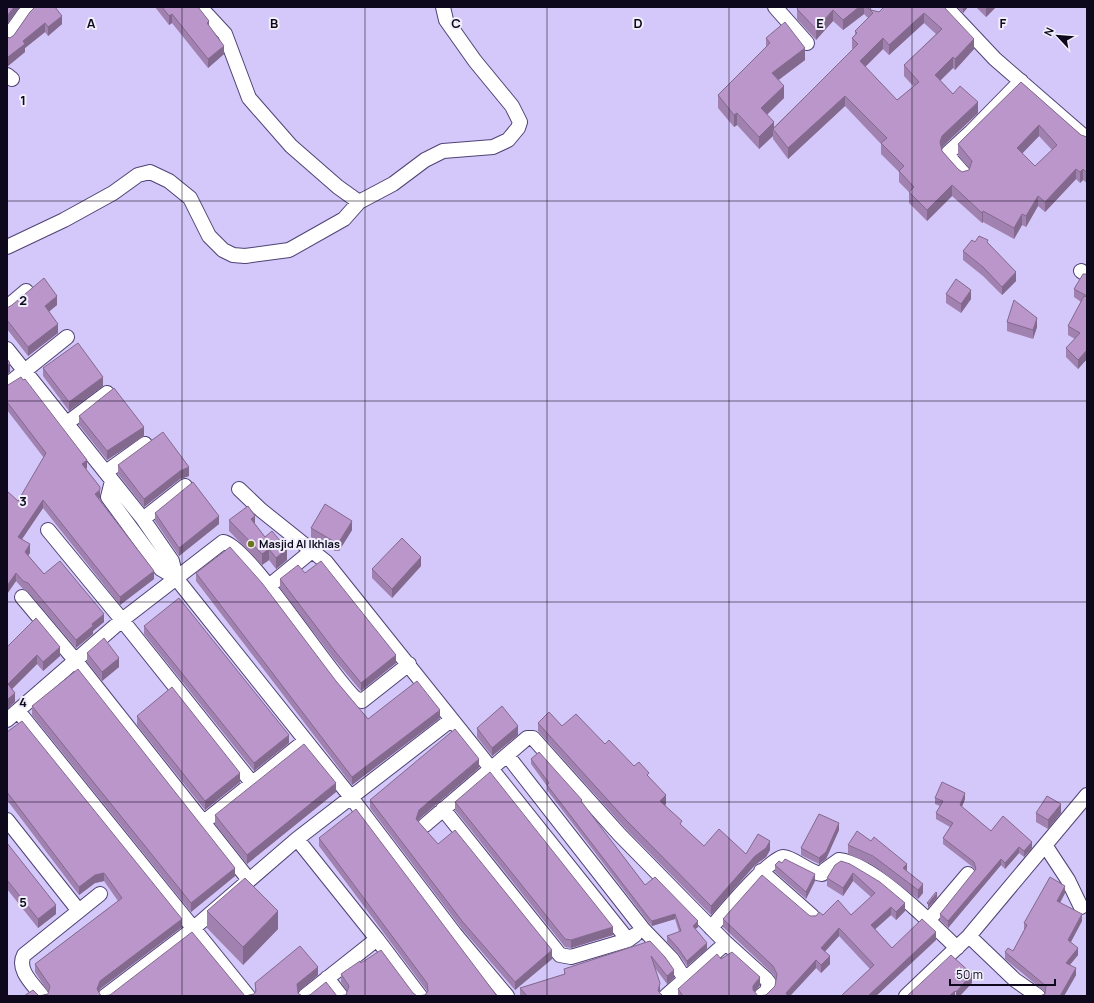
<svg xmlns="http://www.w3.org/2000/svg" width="1094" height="1003" viewBox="0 0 1094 1003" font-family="Manrope,sans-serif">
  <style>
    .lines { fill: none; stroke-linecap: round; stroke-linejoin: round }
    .minor-casing { stroke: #504275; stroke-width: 16 }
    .minor { stroke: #fff; stroke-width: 14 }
    .wall { fill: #a181af; fill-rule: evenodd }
    .shaded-wall { fill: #83698e }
    .building { fill: #bb96cb; stroke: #83698e; fill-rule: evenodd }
    .grid { fill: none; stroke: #0e081c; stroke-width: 1; stroke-opacity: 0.55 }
    .poi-dot { fill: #6d751f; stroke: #f1effb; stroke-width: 1.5 }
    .labels { text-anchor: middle; stroke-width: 4; stroke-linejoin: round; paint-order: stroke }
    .poi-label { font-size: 11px; font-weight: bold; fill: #0e081c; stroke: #f1effb; text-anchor: start }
    .grid-label { font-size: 13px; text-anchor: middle; font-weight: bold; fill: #0e081c; stroke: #f1effb; stroke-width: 4; stroke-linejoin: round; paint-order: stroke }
  </style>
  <rect width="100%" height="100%" fill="#d3c8f9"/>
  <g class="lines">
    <g class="minor-casing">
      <path id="minor" d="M200,7L225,34L249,98L291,146L338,187L359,202L393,184L425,160L443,151L493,147L508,140L518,128L520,122L512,106L475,61L446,20L443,7
        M775,7L807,43
        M946,7L995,59L1087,139
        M7,38L24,14L33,7
        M7,75L12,79
        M964,174L948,156V153L971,132L1021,81
        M7,247L64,220L113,193L138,175L150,172L169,181L190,198L209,236L223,250L233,255L245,256L289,250L344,219L359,202
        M1081,271L1087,275
        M7,307L26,291
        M7,349L143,519L172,561L176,578
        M7,385L67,337
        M67,423L107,393
        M106,472L145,444
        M112,481L108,497L161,569L176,578L350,796L455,934L507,996
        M239,489L261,510L326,562L628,940
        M143,519L185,486
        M48,530L122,620L252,783
        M269,586L313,550
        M22,597L75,660L249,880
        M18,711L248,996
        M7,720L122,620L223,542C247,544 329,674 355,698L362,701L409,664
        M507,755L643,929L672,959L685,979
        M443,809L560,955L571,957L628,940L635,935
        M7,820L79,911
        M204,822L305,741
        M425,825L527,738H533L619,834L726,943L766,979L769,983L767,991L761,996
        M297,839L377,939L420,996
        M1045,845L1068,880L1081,907
        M761,871L812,916
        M928,921L968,874
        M711,928C721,916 771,856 783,857C795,858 809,873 822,874L825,870L839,860C874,864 931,923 957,948
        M969,936L1015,980L1038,996
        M327,978L341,996
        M42,996C34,985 16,970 24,955L100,894
        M105,996L188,933L297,839L451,720
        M305,996L377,939
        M666,996L726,943
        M906,996L969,936L1087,795"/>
    </g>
    <use href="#minor" class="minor"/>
  </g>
  <path class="wall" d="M155,7H198L209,27L224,54L208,68L172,23L169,25Z
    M799,7H872L871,8V10L879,12L944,7L974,49L955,70L953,68L940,80L953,94L978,113L942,147L941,149L942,151L958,169L962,172L969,170L970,169L958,155V144L1021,82L1081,135L1087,137V183L1083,180L1080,183L1076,179L1045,212L1038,206L1026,227L1022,225L1014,239L983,222L982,223L952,196L927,221L909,203V192L899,182V172L881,154V144L845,106L788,159L773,139V136L759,149L737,125L734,127L718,108V95L766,48V38L805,60L778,80L784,98L767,115L774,127L853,50L852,48V38L855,35V31L868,18L864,14L843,30L833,21L816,40L797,19V9ZM924,23L936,34L904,65V76L914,87L897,100L865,67L883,49L889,55ZM1039,136L1052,150L1035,166L1022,153Z
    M957,7H968L963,13Z
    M976,7H996L986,17Z
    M30,12L62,24L48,36L45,32L25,48V52L8,66L7,64V37L10,38L14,35Z
    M975,242L988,243L1016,281L1002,295L983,276L963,260V251Z
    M1087,274V359L1078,369L1066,357V348L1075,339L1068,335V326L1081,302L1074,297V289Z
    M946,294L971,299L961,313L946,303Z
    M57,305L49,311L58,333L28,356L7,329V308Z
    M1007,322L1037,327L1033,339L1007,331Z
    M43,368L103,386L69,411L43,376Z
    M7,385L87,468L86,469L100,487V498L99,499L154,579L120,605L43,508L22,539L30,553L28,555L44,574L104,622L93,631V634L76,648L28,592L23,589L16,581L7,594L18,501L44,458L7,410Z
    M79,416L144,436L107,460L79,425Z
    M118,465L189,476L180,479L144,507L118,474Z
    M155,513L219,524L179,556L155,521Z
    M229,520L255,524L265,537L287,560L276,569L269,560L262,565L229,531Z
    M311,528L352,530L339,551H335L311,537Z
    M421,566L392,598L372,578V569Z
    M196,573L336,681L368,719L440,718L352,785L196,581Z
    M305,573L396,663L361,691L334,659L280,588V579Z
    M144,626L289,743L254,771L144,634Z
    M7,647L60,656L43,671L37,664L12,689L15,702L7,709Z
    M87,653L119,667L102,681L87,662Z
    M32,706L235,876L191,912L32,715Z
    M137,716L240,782L205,810L137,725Z
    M538,723L562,726L605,744L634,766L649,777L666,804L665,805L682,827L704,846L746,854L770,850L766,857L755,865L711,915L625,828L538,731Z
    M477,728L518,735L492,756L477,737Z
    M7,732L182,927L100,989L99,992L101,996H245L254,994L255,992V983L318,975L298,992V993L302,996H337L346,995L347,991L341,982V974L361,963L417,996L425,995L427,992V991L319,846V838L497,996H39L48,994V992L35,972V964L118,901L104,881L95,883L79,895L7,800Z
    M531,759L582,803L645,885L698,927L695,929L707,949L687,966L678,953L667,942V936L679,932L675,919L652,926L649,923L547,790V786L531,764Z
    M479,768L419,819L418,822L438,844L552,959L515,990L462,929L370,808V800Z
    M336,792L247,864L215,824V815Z
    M935,798L965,799L962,807L991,831L1032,848L1024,857L1019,853L1005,869L1001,865L948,928L940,920V914L975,871L974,868L943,844V838L950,827L936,819V813L940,806L935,804Z
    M455,802L613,935L571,948L565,947L455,810Z
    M1036,813H1061L1048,829L1036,822Z
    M839,830L826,859L819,864L801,855V848Z
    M7,843L56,914L38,928L7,889Z
    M848,845L907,872L923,893L918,899L873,865L848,854Z
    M841,861L905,911L896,920L891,915L875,929L892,948L936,940L876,996H841L870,969L839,936L825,951L830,964L821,973L816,968L790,996H678V989L721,959L760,985L754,992L758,996L766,995L775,986L776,980L773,974L723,927V919L810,916L823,915H851L871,897L853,881L843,896L827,886V878Z
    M782,863L815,881L806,899L775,872V865Z
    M1065,893L1060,903L1082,921L1071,942L1078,955L1070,965L1076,975L1064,996H1040L1045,994V992L1005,959V952L1013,951L1024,930V923Z
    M207,911L278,929L243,965L207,928Z
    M650,941L674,978L667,984L655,968L660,990L659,992L663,996H520V988L564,974V969Z"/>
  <path class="shaded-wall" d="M14,7H20L7,24V16Z
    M859,7H864V14L843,30V20Z
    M963,7H968L963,13Z
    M986,7H996L986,17Z
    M833,10V21L816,40V29Z
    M924,13V23L889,55V45Z
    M172,14V23L169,25V16Z
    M62,16V24L48,36V27Z
    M209,21V30L207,23Z
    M45,23V32L25,48V52L8,66V57L23,41Z
    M883,38V49L860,72V61Z
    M974,39V49L955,70V59Z
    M224,46V54L208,68V59Z
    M805,48V60L772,85V73Z
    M953,57V68L935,86V75Z
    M784,86V98L761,120V108Z
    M845,96V106L788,159V148Z
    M978,102V113L942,147L940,153V142L942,136Z
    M737,113V125L734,127V115Z
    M774,122V130L773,129V136L759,149V137Z
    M1039,125V136L1017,159V148Z
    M1076,169V179L1045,212V202Z
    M1083,169V180L1080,183V172Z
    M952,185V196L927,221V210Z
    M1038,196V206L1026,227V216Z
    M983,211V222L982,223V213Z
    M1022,214V225L1014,239V228Z
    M1016,272V281L1002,295V287Z
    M971,290V299L961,313V304Z
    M57,296V305L45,315V306Z
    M1037,318V327L1033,339V330Z
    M58,324V333L28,356V347Z
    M1087,350V359L1078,369V360Z
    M10,363V372L7,374V366Z
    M103,377V386L69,411V402Z
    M144,427V436L107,460V451Z
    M87,460V468L82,472V464Z
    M189,467V476L180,479L144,507V499L180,471Z
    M100,490V498L95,502V494Z
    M43,500V508L18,545V537Z
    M219,516V524L179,556V548Z
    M255,516V527L251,519Z
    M352,521V530L339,551V542Z
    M30,544V553L25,560V552Z
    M269,549V560L262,565V554Z
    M287,549V560L276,569V558Z
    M421,557V566L392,598V589Z
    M154,571V579L120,605V597Z
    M16,573V581L7,594V586Z
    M104,614V622L93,631V634L76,648V640L92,624Z
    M60,647V656L43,671V662Z
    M37,655V664L8,693V684Z
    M396,655V663L361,691V683Z
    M119,658V667L102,681V672Z
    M15,693V702L7,709V700Z
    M440,710V718L352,785V777Z
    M518,726V735L492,756V748Z
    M289,735V743L254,771V763Z
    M479,759V768L419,819L416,827V819L419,810Z
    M240,773V782L205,810V801Z
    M336,783V792L247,864V855Z
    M965,793V799L960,811V805Z
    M666,795V804L660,810V801Z
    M1061,804V813L1048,829V820Z
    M839,823V830L826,859L819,864V858Z
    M770,841V850L766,857L755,865L711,915V906L755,856Z
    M1032,842V848L1024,857V851Z
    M1019,847V853L1005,869V863Z
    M1001,859V865L948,928V921Z
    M907,864V872L903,868Z
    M235,868V876L191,912V903Z
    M104,873V881L95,883L79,895V887L95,875Z
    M853,873V881L843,896V888Z
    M815,874V881L806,899V892Z
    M923,884V893L918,899V890Z
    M1065,886V893L1057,908V901Z
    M937,893V898L928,908V904Z
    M905,903V911L896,920V912Z
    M56,905V914L38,928V919Z
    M891,907V915L871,933V925Z
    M278,911V929L243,965V947Z
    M675,914V919L652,926V921Z
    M1082,914V921L1068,947V940Z
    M182,919V927L100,989L97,996V989L100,981Z
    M698,921V927L693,931V926Z
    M613,927V935L571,948V940Z
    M839,928V936L821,956V948Z
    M936,932V940L876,996H868Z
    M707,943V949L687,966V961Z
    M1078,948V955L1066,969V963Z
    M552,950V959L515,990V982Z
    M830,956V964L821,973V965Z
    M816,960V968L790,996H786V993Z
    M318,967V975L297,993V984Z
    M1076,968V975L1064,996H1060Z
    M674,970V978L667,984V976Z
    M972,974V983L960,996H956V992Z
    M760,977V985L753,993V986Z
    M660,983V990L658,996V991Z
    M955,991V996H949Z"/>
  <path class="building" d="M7,7H14L7,16Z
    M35,7H55L62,16L48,27L45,23L23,41L25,44L8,57L7,56V37L10,38L14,35L30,12Z
    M162,7H198L209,21L207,23L224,46L208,59L172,14L169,16Z
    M799,7H859L843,20L833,10L816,29L797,9Z
    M867,7H870L871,10L879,12L884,7H944L974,39L955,59L953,57L935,75L953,94L960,86L978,102L942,136L940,142L942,151L958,169L962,172L969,170L972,161L958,144L1021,82L1081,135L1087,137V173L1083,169L1080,172L1076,169L1045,202L1038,196L1026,216L1022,214L1014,228L983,211L982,213L952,185L927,210L909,192L914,187L899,171L904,166L881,143L887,138L845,96L788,148L773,129L858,44L852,38L857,33L855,31L873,13ZM924,13L942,29L904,65L919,82L897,100L860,61L883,38L889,45ZM1039,125L1057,145L1035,166L1017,148Z
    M785,22L805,48L772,73L784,86L761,108L774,122L759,137L737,113L734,115L718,95L770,43L766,38Z
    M979,236L988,240L987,242L1016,272L1002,287L983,267L963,251L972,240L975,242Z
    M1083,274H1087V296L1074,289Z
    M44,278L57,296L45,306L58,324L28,347L7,320V308L12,305Z
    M956,279L971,290L961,304L946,294Z
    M1084,296L1087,297V350L1078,360L1066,348L1080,333L1068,326Z
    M1014,300L1037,318L1033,330L1007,322Z
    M78,343L103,377L69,402L43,368Z
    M7,359L10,363L7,366Z
    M21,377L23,380L25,379L87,460L82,464L100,487V490L95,494L154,571L120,597L43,500L18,537L30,544L25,552L44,574L60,561L104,614L92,624L93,626L76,640L28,583L23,581L16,573L7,586V491L18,501L46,453L7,402V385H8Z
    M114,388L144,427L107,451L79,416Z
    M163,432L189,467L180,471L144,499L118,465Z
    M193,482L219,516L179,548L155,513Z
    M325,504L352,521L339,542H335L311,528Z
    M248,506L255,516L251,519L265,537L272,531L287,549L276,558L269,549L262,554L229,520Z
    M402,538L421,557L392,589L372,569Z
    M230,547L262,583L336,681L368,719L417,681L440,710L352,777L196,573Z
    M321,561L396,655L361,683L334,650L280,579L298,565L305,573Z
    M179,598L289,735L254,763L144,626Z
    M36,618L60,647L43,662L37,655L8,684L15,693L7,700V647Z
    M104,638L119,658L102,672L87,653Z
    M78,669L235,868L191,903L32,706Z
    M172,687L240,773L205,801L137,716Z
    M502,706L518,726L492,748L477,728Z
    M549,712L562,726L576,714L605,744L609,740L634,766L639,762L649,773L647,775L666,795L660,801L682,821L680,824L704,846L719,829L746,854L758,834L770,841L766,848L755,856L711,906L625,819L538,723Z
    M22,721L182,919L100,981L97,989L101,996L110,995L192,932L245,996L254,994L256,991L255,983L300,946L318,967L297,984L298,993L302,996L310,995L326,982L337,996L346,995L349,986L341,974L360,961L361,963L381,950L413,993L417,996L425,995L428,991L427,983L319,838L356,809L497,996H24L33,990L39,996L48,994L50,986L35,964L122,898L104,873L95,875L79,887L7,792V732Z
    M455,729L479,759L419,810L416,819L438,844L455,830L552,950L515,982L462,921L370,800Z
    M304,744L336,783L247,855L215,815Z
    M539,752L582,800L581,801L645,885L655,877L698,921L693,926L707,943L687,961L678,948L667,936L681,931L675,914L652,921L649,918L547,785L549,783L531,759Z
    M490,772L613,927L571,940L565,939L455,802Z
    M942,782L965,793L960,805L991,831L1003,816L1032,842L1024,851L1019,847L1005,863L1001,859L948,921L940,914L976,869L974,862L943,838L953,823L936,813L943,801L935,798Z
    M1047,796L1061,804L1048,820L1036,813Z
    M819,814L839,823L826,852L819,858L801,848Z
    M857,831L871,841L874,837L907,864L903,868L923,884L918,890L873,856L848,845Z
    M7,843L56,905L38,919L7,880Z
    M785,859L815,874L806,892L775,865L779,861L782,863Z
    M841,861L850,864L880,882L905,903L896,912L891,907L871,925L892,948L922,919L936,932L868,996H841L874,965L839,928L821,948L830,956L821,965L816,960L786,993L788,996H683L678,989L717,954L721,959L732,952L760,977L753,986V990L758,996L766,995L775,986L777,974L773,966L723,919L762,875L810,916H816L819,912L823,915L838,900L851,915L875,893L853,873L843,888L827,878L835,865Z
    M1050,877L1065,886L1057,901L1082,914L1068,940L1078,948L1066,963L1076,968L1060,996H1040L1045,994L1046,986L1005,952L1008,948L1013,951L1027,925L1024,923Z
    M245,878L278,911L243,947L207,911Z
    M936,892L937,893L928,904L927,903Z
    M650,941L665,957L674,970L667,976L651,956L660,983L658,991L663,996H527L520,988L565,974L564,969Z
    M951,955L972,974L956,992L955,991L949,996H907Z"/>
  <path class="grid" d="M182,7V996M365,7V996M547,7V996M729,7V996M912,7V996M7,201H1087M7,401H1087M7,602H1087M7,802H1087"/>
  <circle class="poi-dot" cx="251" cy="544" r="4"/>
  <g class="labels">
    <g class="poi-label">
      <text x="259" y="548">Masjid Al Ikhlas</text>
    </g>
  </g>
  <g class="grid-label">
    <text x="91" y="28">A</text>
    <text x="274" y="28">B</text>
    <text x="456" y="28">C</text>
    <text x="638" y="28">D</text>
    <text x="820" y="28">E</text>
    <text x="1003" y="28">F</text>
    <text x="23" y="105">1</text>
    <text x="23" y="305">2</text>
    <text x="23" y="506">3</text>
    <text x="23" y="707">4</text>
    <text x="23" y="907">5</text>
  </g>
  <rect width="1094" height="1003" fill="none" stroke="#0e081c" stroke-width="16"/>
  <g transform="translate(1058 36) rotate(296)" stroke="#f1effb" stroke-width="3" paint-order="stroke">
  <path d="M0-3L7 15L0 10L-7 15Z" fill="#0e081c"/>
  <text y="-6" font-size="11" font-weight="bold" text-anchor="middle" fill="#0e081c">N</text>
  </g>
  <path d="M950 979v6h105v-6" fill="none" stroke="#0e081c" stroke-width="2"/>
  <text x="956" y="979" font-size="12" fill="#0e081c" stroke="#f1effb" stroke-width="3" paint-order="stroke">50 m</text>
</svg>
